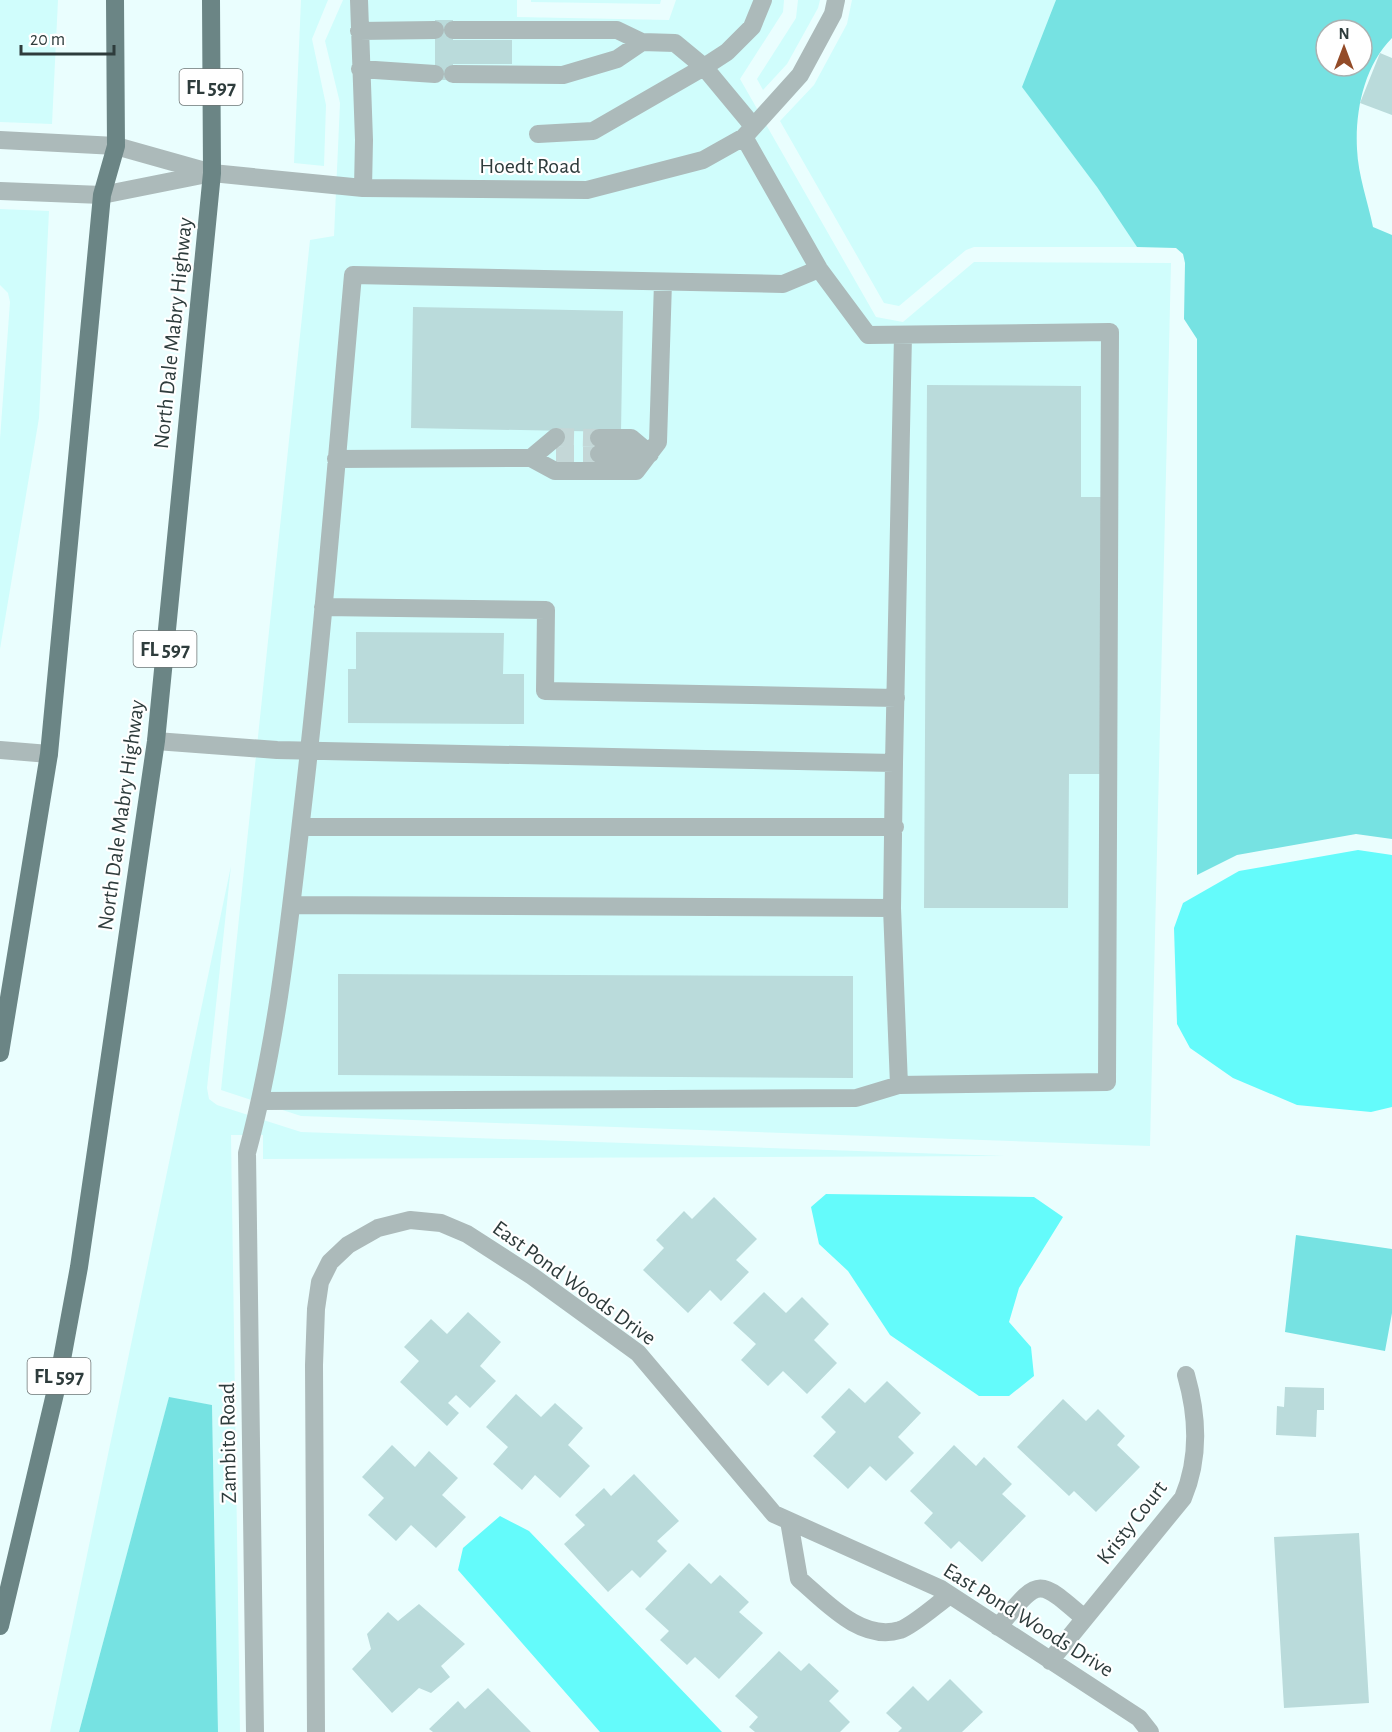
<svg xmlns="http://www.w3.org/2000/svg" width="1392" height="1732" viewBox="0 0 1392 1732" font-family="'Alegreya Sans',sans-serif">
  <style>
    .built { fill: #d0fdfc }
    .green { fill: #76e2e2; fill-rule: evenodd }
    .water { fill: #64fbfb }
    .building { fill: #badbdb }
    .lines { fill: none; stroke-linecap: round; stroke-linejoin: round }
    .minor-tunnel { stroke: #c4d7d7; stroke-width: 18; stroke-dasharray: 18 9; stroke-linecap: butt }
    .minor { stroke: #acbaba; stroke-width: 18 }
    .major { stroke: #6b8585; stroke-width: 18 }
    .labels { text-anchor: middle; stroke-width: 4.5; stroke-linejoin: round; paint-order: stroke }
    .shield { fill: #fff; stroke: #6d7676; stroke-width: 1.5 }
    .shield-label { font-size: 21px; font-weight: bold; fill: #2e3c3c }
    .street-label { font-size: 22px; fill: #2e3c3c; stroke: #fff }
  </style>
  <rect width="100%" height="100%" fill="#eafefe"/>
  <path class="built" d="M0,0H58L52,124L0,122Z
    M301,0H328L312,39L326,105L324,166L294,163Z
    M343,0H517V17L669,20L676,0H784L783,12L740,79L876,317L903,322L974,262L1171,263L1150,1146L301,1116L221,1090L310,240L334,236L340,103L325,41Z
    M531,0H661L660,4L531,2Z
    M798,0H820L818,8L787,64L763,90L757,79L796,18Z
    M852,0H1056L1053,10L1097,187L1137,247H974L966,250L899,306L884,303L780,121L814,85L847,24Z
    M0,209L49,211L39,418L0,649V439L10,302L8,293L0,285Z
    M231,866L207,1088L209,1099L217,1105L301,1132L1005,1156L263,1159V1135H231L240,1732H218L212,1405L169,1398L79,1732H50Z"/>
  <path class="green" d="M1056,0H1392V38C1364,66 1355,111 1357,149C1358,175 1368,202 1373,227L1392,235V839L1356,834L1237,855L1197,875V339L1184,319L1185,263L1183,254L1176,248L1137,247L1097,187L1022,87ZM1326,30H1362V66H1326Z
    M1296,1235L1392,1249V1313L1385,1351L1285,1332Z
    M169,1397L212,1405L218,1732H79Z"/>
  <path class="water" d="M1358,850L1392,855V1107L1371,1112L1297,1105L1233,1078L1190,1048L1177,1024L1174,928L1183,903L1239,871Z
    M826,1194L1034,1197L1063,1217L1019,1288L1009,1322L1031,1347L1034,1376L1009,1396H979L890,1335L848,1271L819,1244L811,1207Z
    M500,1516L529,1531L722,1732H600L458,1570L463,1548Z"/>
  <path class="building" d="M435,20H453V40H512V64H453V80H435Z
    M1380,53L1392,58V115L1360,103Z
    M413,307L623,311L621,432L411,428Z
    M927,385L1081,386V497H1103L1101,774H1069L1068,908H924Z
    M356,632L504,633L503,674H524V724L348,723V669H356Z
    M338,974L853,976V1078L338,1075Z
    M714,1197L757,1239L736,1260L749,1272L721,1301L710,1290L688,1313L643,1270L664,1248L656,1240L684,1211L692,1219Z
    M764,1292L786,1313L802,1297L829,1324L814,1340L837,1363L807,1394L783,1371L768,1386L741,1360L756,1344L733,1323Z
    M468,1312L501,1342L480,1366L496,1381L470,1408L456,1395L448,1403L459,1413L447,1426L400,1382L419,1361L404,1347L431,1319L447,1334Z
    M887,1381L921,1413L898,1437L914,1453L886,1481L870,1466L848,1489L813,1456L836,1432L821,1417L849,1388L865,1403Z
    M1285,1387L1324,1388V1410H1317L1316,1437L1276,1435L1277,1406L1284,1407Z
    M516,1394L541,1417L555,1403L583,1428L568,1445L590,1466L560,1498L535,1475L522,1490L493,1464L508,1447L486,1427Z
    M1063,1399L1086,1421L1098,1409L1125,1436L1117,1445L1140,1467L1096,1512L1074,1491L1069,1496L1017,1447Z
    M392,1445L415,1467L429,1451L458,1478L442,1495L466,1517L436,1548L411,1525L396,1541L368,1515L384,1498L362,1477Z
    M954,1445L976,1466L984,1457L1012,1484L1002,1494L1026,1516L982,1562L959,1541L951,1549L924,1523L933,1513L910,1491Z
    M634,1474L679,1521L657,1541L667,1551L640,1578L632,1570L608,1592L564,1544L585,1525L575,1515L604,1488L611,1496Z
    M1359,1533L1369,1703L1284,1708L1274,1537Z
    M689,1563L711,1584L720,1575L749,1602L739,1612L763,1633L719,1679L695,1657L687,1665L660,1640L669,1631L645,1609Z
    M419,1604L465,1644L441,1666L450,1677L431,1693L419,1688L392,1713L352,1669L371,1649L367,1634L388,1612L398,1621Z
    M779,1651L801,1671L809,1663L839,1691L829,1701L850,1722L840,1732H755L749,1727L758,1717L735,1696Z
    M950,1679L983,1712L962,1732H898L902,1728L886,1713L913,1686L928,1701Z
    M488,1688L531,1732H433L429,1729L458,1701L465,1709Z"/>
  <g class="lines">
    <path class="minor-tunnel" d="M556,437L599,438
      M556,454H599"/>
    <path class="minor" d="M359,0L364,140L363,188
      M453,30H617L642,42
      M359,31L435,30
      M360,69L435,74
      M453,74L563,75L617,59L642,42L675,43L704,67L753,126
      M538,134L593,131L704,67L727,52L752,27L763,0
      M0,140L116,146L212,173L363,188L587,190L703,160L744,137L800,75L833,14L836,0
      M0,191L102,195L207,174
      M599,438H631L650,454
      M599,454H650
      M531,458L556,437
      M336,459L531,458L555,471H636L658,442L663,282
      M323,607L546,610L545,691L896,698
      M156,741L277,750L894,763L892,908L899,1085L1107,1082L1110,332L868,335L819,269L744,137
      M0,750L49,754
      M894,763L903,335
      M301,827H895
      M292,905L892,908
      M261,1101L856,1098L899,1085
      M789,1521L799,1579C826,1602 861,1642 900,1630C914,1625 937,1604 950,1595
      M998,1627C1039,1579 1036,1576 1084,1618
      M1050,1661L1183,1498C1200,1458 1198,1417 1186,1375
      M255,1732L247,1153C277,1042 289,926 302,813C323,634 337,454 353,275L783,284L819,269
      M316,1732L314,1365L316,1309L320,1282L330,1262L348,1245L378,1228L410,1220L441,1223L467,1234L532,1276L638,1353L774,1514L941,1589L1139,1718L1150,1732"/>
    <path class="major" d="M0,1053L49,754L102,195L116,146L115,0
      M0,1626L58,1381L79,1267L156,741L212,173L211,0"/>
  </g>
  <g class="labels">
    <g class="shield">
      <rect x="179.5" y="69" width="63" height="36" rx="4.5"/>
      <rect x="133.5" y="631" width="63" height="36" rx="4.5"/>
      <rect x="27.5" y="1358" width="63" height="36" rx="4.5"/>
    </g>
    <g class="shield-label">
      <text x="211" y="94">FL 597</text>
      <text x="165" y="656">FL 597</text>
      <text x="59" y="1383">FL 597</text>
    </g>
    <g class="street-label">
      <text x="530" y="173">Hoedt Road</text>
      <text transform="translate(172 333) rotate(-84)" y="8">North Dale Mabry Highway</text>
      <text transform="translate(120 815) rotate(-82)" y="8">North Dale Mabry Highway</text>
      <text transform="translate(575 1282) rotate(36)" y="8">East Pond Woods Drive</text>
      <text transform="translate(227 1443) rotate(-91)" y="8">Zambito Road</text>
      <text transform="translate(1131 1522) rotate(-52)" y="8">Kristy Court</text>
      <text transform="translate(1029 1619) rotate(32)" y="8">East Pond Woods Drive</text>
    </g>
  </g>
  <g transform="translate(1344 48)"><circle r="28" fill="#ffffff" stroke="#abb1b1" stroke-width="1.5"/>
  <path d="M0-4.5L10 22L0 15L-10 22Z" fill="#934b28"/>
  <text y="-9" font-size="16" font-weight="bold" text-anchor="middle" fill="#2e3c3c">N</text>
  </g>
  <path d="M21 45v9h93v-9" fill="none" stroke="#2e3c3c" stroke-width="3"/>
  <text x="30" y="45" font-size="18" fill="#2e3c3c" stroke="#ffffff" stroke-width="4.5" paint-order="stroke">20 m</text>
</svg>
